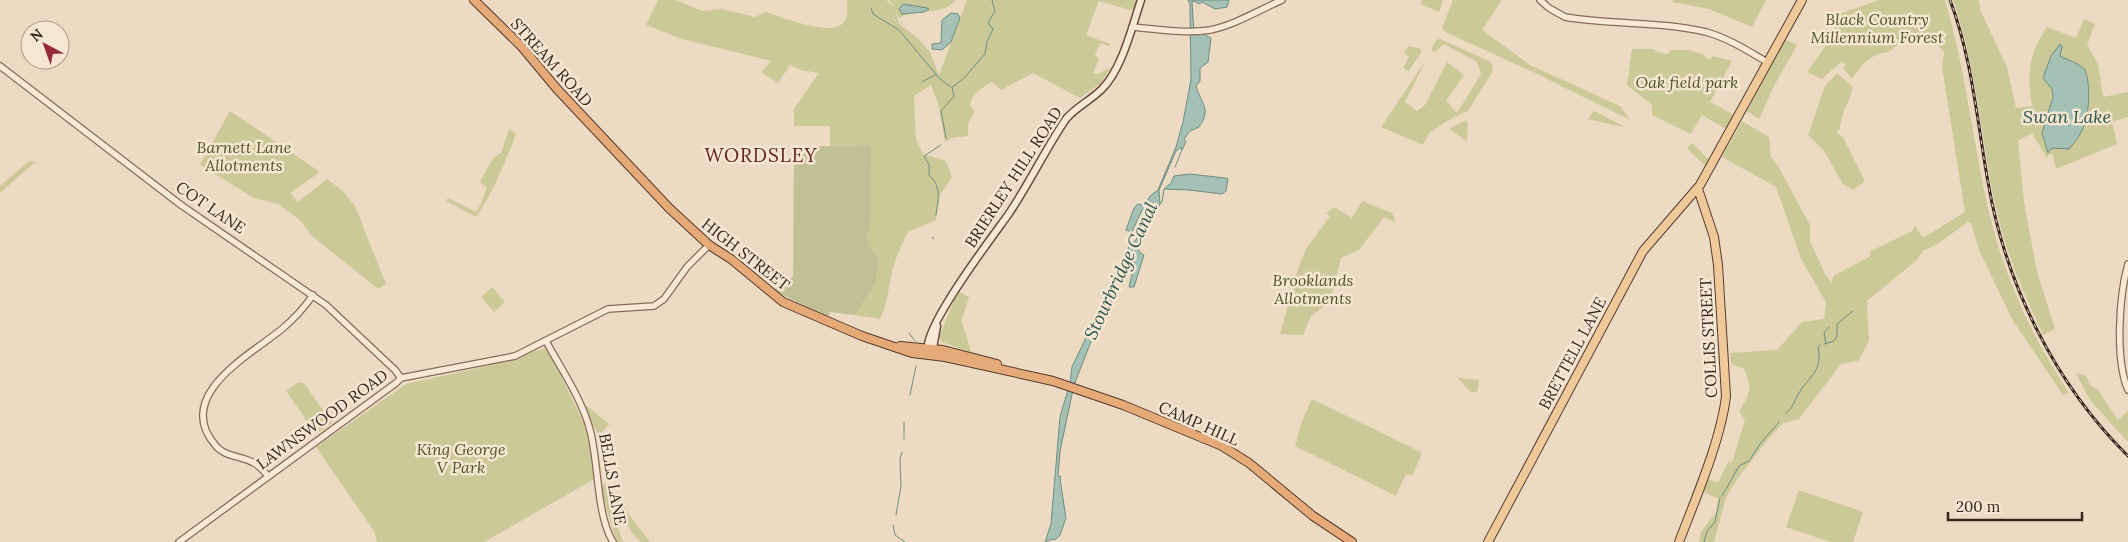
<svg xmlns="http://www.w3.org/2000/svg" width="2128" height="542" viewBox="0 0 2128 542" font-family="Lora,serif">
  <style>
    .green { fill: #cbc997 }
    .cemetery { fill: #c0bf96 }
    .water { fill: #a5c0b4; stroke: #6c8e80 }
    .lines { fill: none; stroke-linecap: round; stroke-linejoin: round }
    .stream { stroke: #6c8e80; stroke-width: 1 }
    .tertiary-casing { stroke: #876b5a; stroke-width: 8 }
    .secondary-casing { stroke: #694c3d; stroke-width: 9 }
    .primary-casing { stroke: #553a2e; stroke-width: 10 }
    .trunk-casing { stroke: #553a2e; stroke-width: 10 }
    .tertiary { stroke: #f8e9d6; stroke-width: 5.5 }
    .secondary { stroke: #f8e9d6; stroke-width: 6 }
    .primary { stroke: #f0c99b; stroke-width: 8 }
    .trunk { stroke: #e6aa78; stroke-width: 8 }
    .rail-casing { stroke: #37261e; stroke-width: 3 }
    .rail { stroke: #f5e6d2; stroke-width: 1; stroke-dasharray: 4; stroke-linecap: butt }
    .labels { text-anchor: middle; stroke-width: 5; stroke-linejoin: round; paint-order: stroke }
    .park-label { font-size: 16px; font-style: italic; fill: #4f5325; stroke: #f5e6d2 }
    .street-label { font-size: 16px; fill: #37261e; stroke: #f5e6d2 }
    .water-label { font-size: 18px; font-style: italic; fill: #2d574e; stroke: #f5e6d2 }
    .quarter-label { font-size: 19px; letter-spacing: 1px; fill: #63221e; stroke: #f5e6d2 }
  </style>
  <rect width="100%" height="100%" fill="#eddac3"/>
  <path class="green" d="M658,0H676L702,11L722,9L755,17L765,12C782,17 830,37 843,23C849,16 847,8 847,0H886L895,7L899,24L919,39L930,52L939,75L967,0H1137L1134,11L1099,1L1086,35L1110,44L1109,46L1100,43L1095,55L1099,59L1093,73L1098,74L1111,67L1101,83L1080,98L1033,73L1001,90L992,82C983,87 971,94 970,106L975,111L968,124V136L952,138L945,142L938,103L931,85L914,96L916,139L923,154L946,161L952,177L940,195L936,220L908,232C901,246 894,261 891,276C888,291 887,305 880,319L855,315L876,282L878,259L870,248L866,234L871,145L830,146V126H794V109L819,73L801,70L790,65L778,83L761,72L771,61L682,39L646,25Z
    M888,0H956C939,19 915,5 899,19L905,27C895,20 900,7 888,0Z
    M1422,0H1443L1439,12L1421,4Z
    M1453,0H1502L1482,30L1530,65L1620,106L1630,120L1531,71L1445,32L1442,28Z
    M1673,0H1766L1752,27L1709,9L1673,2Z
    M1879,0H1945C1966,71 1973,144 1990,216C2005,279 2033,339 2069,393L2063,395L2013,321L1979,250L1971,223L1968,222L1939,243L1923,251L1917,260L1867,301L1869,341L1858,361L1841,364L1799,419L1783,423L1769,438L1738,478L1726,497L1714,542H1699L1701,532L1716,512L1718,499L1702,491L1706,478L1718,483L1728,462L1732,463L1745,420L1739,411C1750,394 1753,388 1744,369L1731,364L1730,353L1777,350L1802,322L1824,319L1826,302L1801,259L1776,187L1722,157L1742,121L1769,137L1771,157L1778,166L1810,225V241L1826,276L1832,282L1833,276L1871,256L1869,252L1912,231L1915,226L1923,238L1965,212L1942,67L1944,52L1934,41L1899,43C1887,57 1882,50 1871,58C1863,63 1857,71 1852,79L1843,68L1846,64L1841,62L1822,79L1807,72L1829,41L1826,39L1842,19L1836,15Z
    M1953,0H1979L1981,12L2007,67L2016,108L2032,106C2027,74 2028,55 2047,27L2076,38L2084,19L2095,24L2087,44L2098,64L2103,97L2128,92V117L2112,122L2117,144L2056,169L2053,155L2049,154L2047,158L2032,133L2018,141L2024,202L2037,272L2055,329L2043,335C2025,296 2008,258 1998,217C1981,145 1978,70 1953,0Z
    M1440,39L1489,61L1493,66L1491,74L1468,111L1452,118L1429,133L1423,145L1381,127L1426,60L1405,102L1417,111L1425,105L1447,62L1464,75L1446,101L1457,113L1481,74L1477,62L1444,44L1435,52L1431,50L1436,40Z
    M1784,39L1797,45L1774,86L1759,119L1747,111Z
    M1409,46L1419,48L1422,51L1409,71L1403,68L1409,57L1404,53Z
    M1632,49H1653L1660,53L1668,54L1670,50H1689L1704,55L1706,58L1711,59L1712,56L1732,61L1710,102L1734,115L1726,129L1702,115L1691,134L1652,115V105L1627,85Z
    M1837,73L1853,87C1849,104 1841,111 1840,129L1836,132L1843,137L1865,181L1853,190L1843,184L1824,151L1808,135L1825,86Z
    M230,111L320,172L290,193L298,202L327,179L343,191L355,206L386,284L378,289L311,235L300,220L278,204L254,198L200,165Z
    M1594,111L1623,126V127L1588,119Z
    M1466,120L1468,122L1467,141L1449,129Z
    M509,129L516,134C507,158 491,197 476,217L446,201L448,198L476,212L481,204L487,187L480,182L493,158L501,153Z
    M1692,143L1710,161L1706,167L1687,148Z
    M29,161L35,162L0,193V186Z
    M1362,201L1392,213L1396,223L1384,217L1359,250L1341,258L1330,302L1311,316L1303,335L1280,334L1298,269L1306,249L1330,216L1326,213L1334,207L1352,218Z
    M492,287L505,302L494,312L481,297Z
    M958,291L969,297L961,322C967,332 967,342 972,353L942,342L939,337Z
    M542,349L548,350L585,425L596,478L484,542H377L374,531L316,447L406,384L478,368Z
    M2076,373L2086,376L2090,385L2098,390L2118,420L2128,411V442L2089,399Z
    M1458,378L1479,380L1477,392H1471Z
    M299,382L304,383L332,423L316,434L286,391Z
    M1312,399L1421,452V456L1412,476L1406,474L1396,496L1295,446L1302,421Z
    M586,405L609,424L599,436L584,408Z
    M605,483L622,498L627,512L650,542H641L633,534L621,513L613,514L623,542H617L606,507L602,487Z
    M1799,490L1863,512L1853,542H1830L1786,527Z"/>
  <path class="cemetery" d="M871,145L870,228L866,234L870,248L878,259L876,282L855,315L830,312L828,318L775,291L777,283L793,277L794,147Z"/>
  <path class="water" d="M1188,0H1229L1227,7L1215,9L1202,2L1199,4L1194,1L1192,2L1194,34H1203L1211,38L1208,62L1200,68V81L1196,86C1201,104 1212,109 1199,127L1190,131L1184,139L1186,142L1182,150L1181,147L1176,151L1159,190L1160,204L1153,219L1147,221C1142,231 1130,248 1144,255L1134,287H1129L1135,263L1129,261L1112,293L1113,299L1090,344L1074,385L1060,451L1058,475L1059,477L1061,476L1060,479L1066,518L1060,535L1055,540L1053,539L1045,542L1051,524L1060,417L1070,383L1072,367L1103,302L1110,293L1123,267L1129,246L1136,240L1145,219L1144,209L1142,210L1132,232L1126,230L1134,208L1138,204L1145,206L1150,196L1158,190L1176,147L1183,122L1191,80L1190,4Z
    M903,4L927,8L929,9L924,12L902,14L899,9Z
    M951,13L958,14L960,18L951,42L942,50L932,49V44L941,43L942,20Z
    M2060,44L2062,47L2060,56C2068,60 2078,63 2084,69C2091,78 2089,113 2085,123C2082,133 2076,141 2069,149L2052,148L2048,153L2042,133L2053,97L2052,89L2043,78L2051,56Z
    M1190,174L1225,178L1228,179L1226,191L1222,194L1189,190L1164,189L1171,183L1174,176Z"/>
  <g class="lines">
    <path class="stream" d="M871,8L873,14L899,30L940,79L951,87
      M922,82L935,75
      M946,138L941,111L954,96L952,87L963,79L985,54L987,42L993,29L988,23L995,11L992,0
      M1175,167L1182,150
      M1160,204L1162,202L1164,189
      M936,215C938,200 942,186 929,175V165L924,156L941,145
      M933,239V237
      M909,333L915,341
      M1824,344L1834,341L1837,336V324L1853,311
      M1826,344L1824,333L1829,327
      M910,395L916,366
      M1786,413C1794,407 1794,400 1799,393C1810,375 1823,371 1818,347L1820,345
      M904,439V422
      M1722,496L1739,466L1749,461L1760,444L1779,422
      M896,515L901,486L900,459L902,452
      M893,525L895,535L905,542
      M1704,542L1707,531L1715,522L1720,498"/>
    <g class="tertiary-casing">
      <path id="tertiary" d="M1540,0L1549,8L1565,17C1611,25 1660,21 1706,32C1728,38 1748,51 1767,62
        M1132,27C1157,29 1184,34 1210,30C1235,25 1259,10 1282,0
        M0,66L181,205L326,305L395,370L401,378
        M2128,264C2119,296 2115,360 2128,390
        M546,341C561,369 582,399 590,430C599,463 596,514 613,542
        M268,476C264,471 260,466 254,463C242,456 225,457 216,446C172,396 250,355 282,329C294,319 304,308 313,295
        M179,542L396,383L401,378L515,356L608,309L654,306L664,299L687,267L709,245"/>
    </g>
    <g class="secondary-casing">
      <path id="secondary" d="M928,352C920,331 993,236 1008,215C1029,184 1045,150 1066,119C1076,107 1090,101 1102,89C1122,69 1132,27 1141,0
        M930,352L933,348L937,326"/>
    </g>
    <g class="primary-casing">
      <path id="primary" d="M1488,542L1643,251L1700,185L1802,0
        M1679,542C1695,500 1721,440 1726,396L1718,265L1714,237L1698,189"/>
    </g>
    <g class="trunk-casing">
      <path id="trunk" d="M474,0L522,47L557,89L669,208L709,245L731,259L783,302L862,336L912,353L945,357L1053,381L1123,405L1222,446L1249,463L1313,516L1352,542
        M900,346L943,350L997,364"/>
    </g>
    <use href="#tertiary" class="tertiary"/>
    <use href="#secondary" class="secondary"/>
    <use href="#primary" class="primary"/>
    <use href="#trunk" class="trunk"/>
    <g class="rail-casing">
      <path id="rail" d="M1950,0C1972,58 1977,121 1988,182C2005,283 2055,384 2128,456"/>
    </g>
    <use href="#rail" class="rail"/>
  </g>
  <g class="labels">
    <g class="park-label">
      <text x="1877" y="25">Black Country<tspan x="1877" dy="18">Millennium Forest</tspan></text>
      <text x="1687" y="88">Oak field park</text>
      <text x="244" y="153">Barnett Lane<tspan x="244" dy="18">Allotments</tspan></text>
      <text x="1313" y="286">Brooklands<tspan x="1313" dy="18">Allotments</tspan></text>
      <text x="461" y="455">King George<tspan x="461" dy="18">V Park</tspan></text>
    </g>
    <g class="street-label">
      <text transform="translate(552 62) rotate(48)" y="6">STREAM ROAD</text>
      <text transform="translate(1013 177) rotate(-57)" y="6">BRIERLEY HILL ROAD</text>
      <text transform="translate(211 207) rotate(34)" y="6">COT LANE</text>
      <text transform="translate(746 254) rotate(38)" y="6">HIGH STREET</text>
      <text transform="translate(1708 338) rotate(-93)" y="6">COLLIS STREET</text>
      <text transform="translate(1572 353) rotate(-62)" y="6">BRETTELL LANE</text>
      <text transform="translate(322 419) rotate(-36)" y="6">LAWNSWOOD ROAD</text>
      <text transform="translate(1199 423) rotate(24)" y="6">CAMP HILL</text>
      <text transform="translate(613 479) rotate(80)" y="6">BELLS LANE</text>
    </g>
    <g class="water-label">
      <text x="2067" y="123">Swan Lake</text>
      <text transform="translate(1121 271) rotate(-65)" y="6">Stourbridge Canal</text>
    </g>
    <g class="quarter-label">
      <text x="761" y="162">WORDSLEY</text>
    </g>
  </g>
  <g transform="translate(45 45) rotate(319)"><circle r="24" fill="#f5e6d2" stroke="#a9998a"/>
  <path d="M0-4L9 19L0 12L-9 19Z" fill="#952b3c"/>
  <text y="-8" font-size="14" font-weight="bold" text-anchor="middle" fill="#37261e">N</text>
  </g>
  <path d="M1948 512v8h134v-8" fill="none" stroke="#37261e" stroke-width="2.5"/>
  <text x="1956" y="512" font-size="15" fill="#37261e" stroke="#f5e6d2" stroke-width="4" paint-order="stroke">200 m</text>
</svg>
